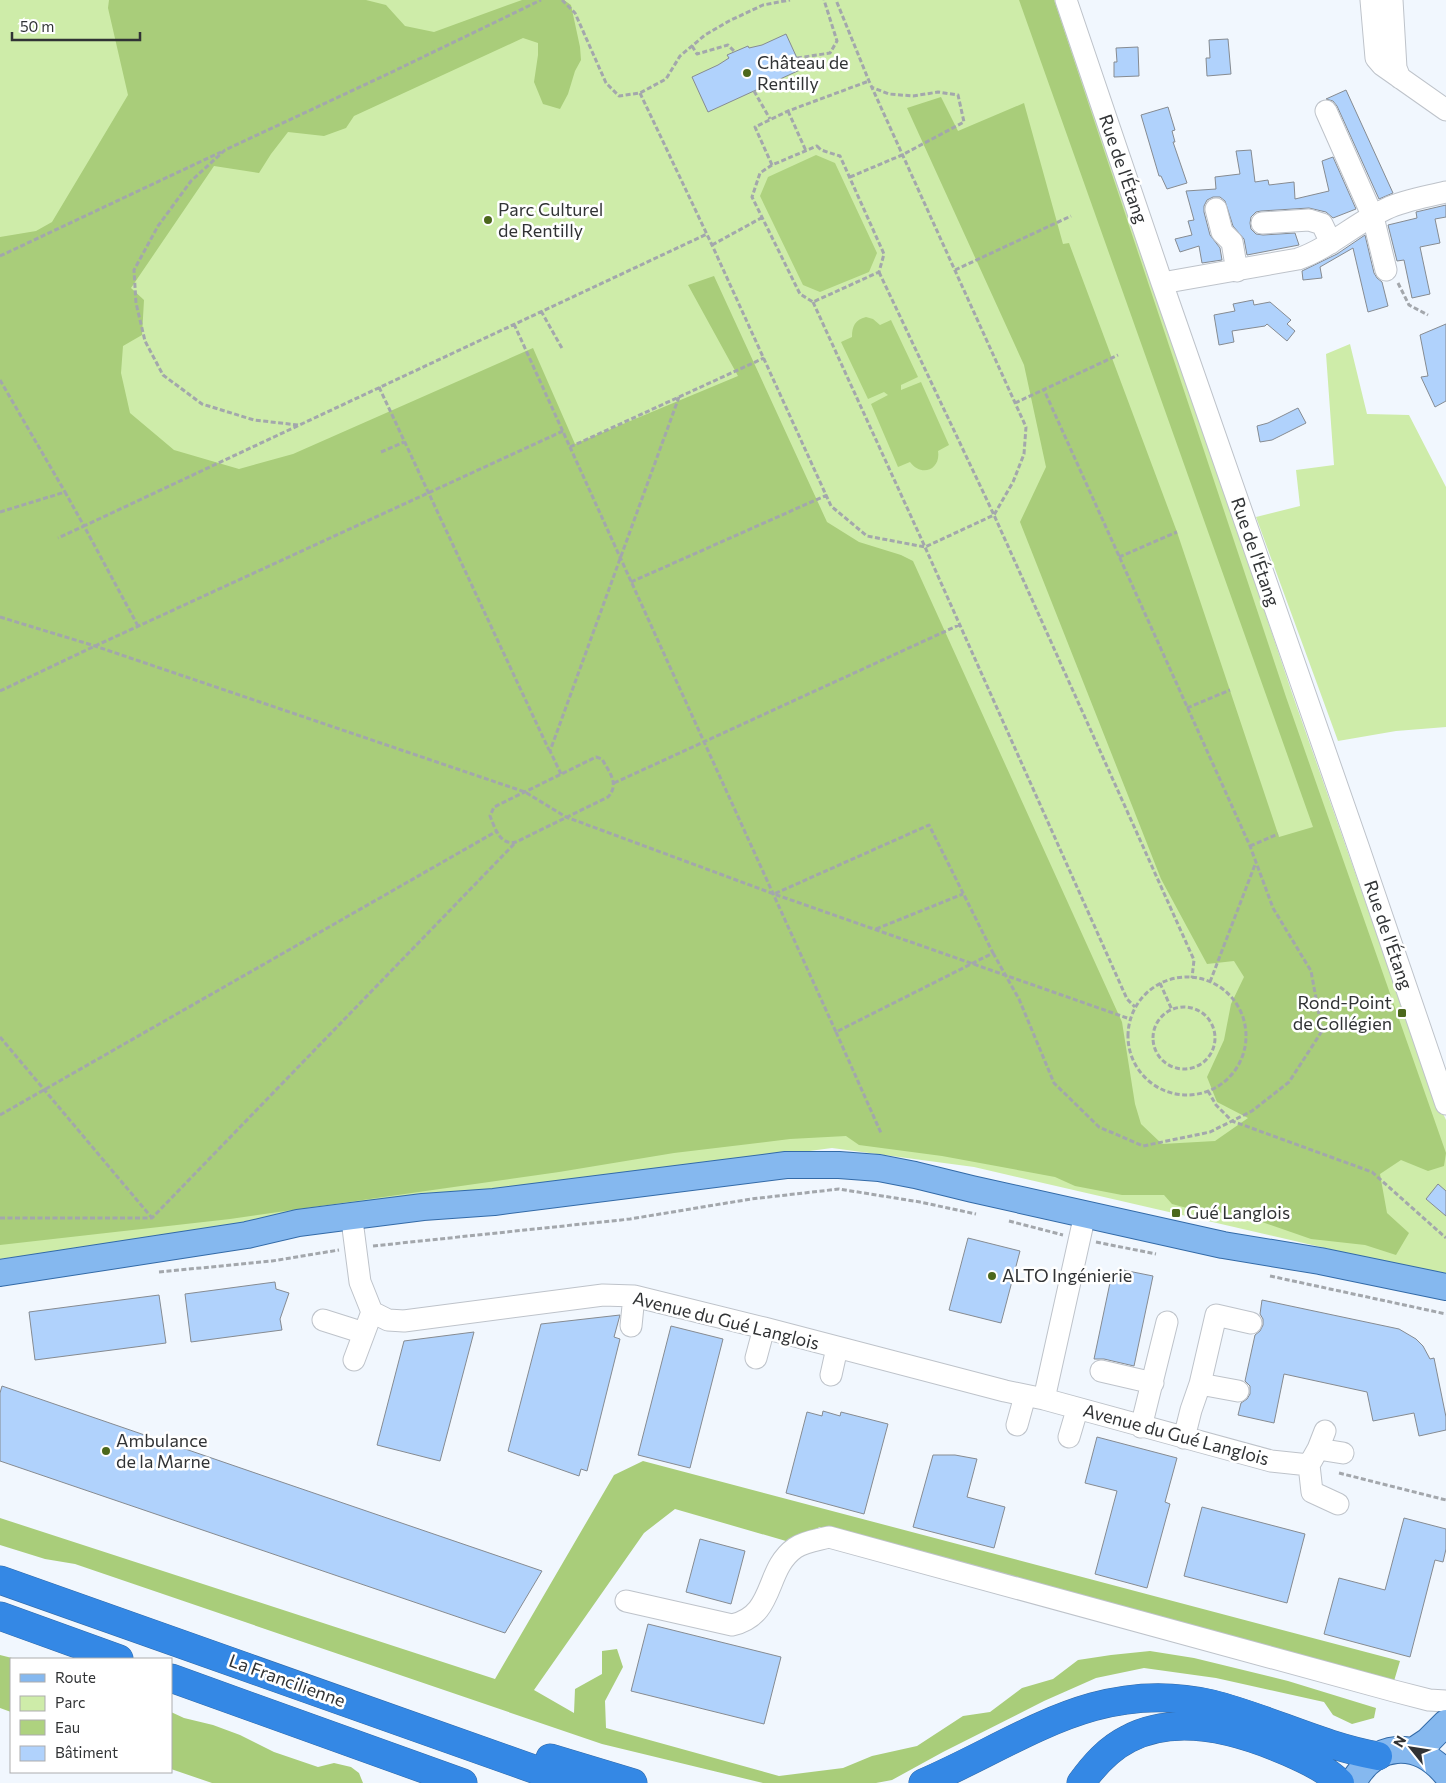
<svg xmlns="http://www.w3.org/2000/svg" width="1446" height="1783" viewBox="0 0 1446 1783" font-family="Commissioner,sans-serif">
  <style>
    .green { fill: #ceeca9 }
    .forest { fill: #a9cd7a }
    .water { fill: #aed27f }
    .building { fill: #b0d2fc; stroke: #868b91 }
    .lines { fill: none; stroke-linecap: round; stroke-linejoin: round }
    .minor-casing { stroke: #bec3ca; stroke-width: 23 }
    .major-casing { stroke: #336aa7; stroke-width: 28 }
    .highway-casing { stroke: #336aa7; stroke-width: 29 }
    .path { stroke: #a3a7ac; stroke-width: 3; stroke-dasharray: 5 2.5; stroke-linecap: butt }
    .minor { stroke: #fff; stroke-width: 21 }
    .major { stroke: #85b8ef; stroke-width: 26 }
    .highway { stroke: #3488e5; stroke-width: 28 }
    .poi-dot { fill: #4c681c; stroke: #fff; stroke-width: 2 }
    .labels { text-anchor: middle; stroke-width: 5; stroke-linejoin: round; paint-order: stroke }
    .poi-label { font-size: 18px; fill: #313335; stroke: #fff; text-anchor: start }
    .street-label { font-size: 18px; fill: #313335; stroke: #fff }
  </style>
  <rect width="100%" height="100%" fill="#f1f7fe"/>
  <path class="green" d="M0,0H1060L1292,693L1430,1086L1446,1120V1276L974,1167L832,1148L0,1259Z
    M1350,344L1367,414L1409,415L1446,487V727L1396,731L1338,741L1256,517L1300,506L1296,470L1334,465L1326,354Z"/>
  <path class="forest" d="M109,0H366L386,5L405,26L434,32L522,0H564L571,5L580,47L581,60L575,71L568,94L560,109L543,104L534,82L538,55V43L523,38L354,116L346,128L324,136L288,132L271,154L259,173L214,166L131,288L144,300L142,335L123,346L121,373L130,413L174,450L239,469L293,454L533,348L575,444L738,376L688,285L714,276L827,522L859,542L901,555L913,561L1122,1022L1135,1104L1141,1124L1162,1144L1215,1141L1248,1118L1217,1102L1207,1077L1224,1040L1231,1004L1244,977L1234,961L1207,964L1161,879L1020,522L1046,467L1024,365L907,108L941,97L958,131L1024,103L1063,244L1069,243L1177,532L1279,837L1313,827L1019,0H1054L1286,697L1446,1153L1444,1166L1428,1171L1401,1160L1380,1174L1387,1213L1409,1233L1396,1255L1365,1245L1311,1239L1242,1215L1198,1211L1172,1204L1164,1195H1122L1075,1186L1055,1177L942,1156L859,1145L846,1136L790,1139L674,1153L559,1172L230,1219L0,1245V237L36,231L52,222L128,95L108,8Z
    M643,1461L1400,1661L1394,1681L820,1527L786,1541L675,1509L644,1533L534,1690L574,1713L575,1689L602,1674V1651L617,1649L623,1667L605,1701L606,1728L779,1776L843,1768L872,1756L917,1746L963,1716L990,1712L1022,1688L1053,1679L1078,1660L1111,1655L1150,1651L1194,1658L1288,1681L1376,1708L1374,1718L1352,1724L1333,1715L1324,1702L1216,1678L1144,1668L1096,1678L1044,1701L943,1752L892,1780L876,1783H763L602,1744L75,1564L45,1559L0,1545V1518L495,1679L614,1475Z
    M0,1655L16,1659H11V1712L0,1708Z
    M171,1712L184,1718L213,1725L240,1735L274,1752L318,1767L334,1763L351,1767L359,1773L363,1783H212L171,1769Z"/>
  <path class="water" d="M816,155L835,163L877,253L869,272L820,292L803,285L760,196L768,177Z
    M866,317L873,319L880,325L891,320L918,377L901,385V390L921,382L949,445L938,451C941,469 922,478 910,462L898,467L871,404L888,395L884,392L868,399L841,342L852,337C852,326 855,320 866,317Z"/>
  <path class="building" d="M786,34L802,69L708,112L692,77L718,65L729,58L727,55L748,46L749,48L762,45Z
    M1228,39L1231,74L1207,76L1206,58H1210L1209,40Z
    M1138,47L1139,76L1114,77V62H1117L1116,48Z
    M1346,90L1393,193L1379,199L1337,106L1333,101L1326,99Z
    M1168,107L1175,130L1172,131L1175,142H1173L1187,183L1167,189L1161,176H1159L1141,115Z
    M1251,150L1255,182L1268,180L1269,185L1294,182L1295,199L1329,191L1322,161L1333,157L1356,209L1333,218L1326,212L1309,208L1261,211L1256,212L1251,217L1250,223L1251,229L1256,234L1263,235L1295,233L1299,245L1247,255L1244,239L1233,226L1225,201L1220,197H1213L1207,200L1204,206V212L1210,235L1220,248L1222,260L1202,263L1199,246L1180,252L1175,239L1192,235L1188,221L1194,220L1186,191L1216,189L1215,177L1240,174L1236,151Z
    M1446,205V217L1435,219L1440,243L1420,247L1430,294L1412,298L1404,260L1397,261L1388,225L1417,218L1416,212Z
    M1365,235L1374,273L1377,278L1382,282L1388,306L1368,312L1353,248L1320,267L1322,278L1303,280L1302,271L1337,254Z
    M1253,300L1254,305L1270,302L1291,320L1287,324L1295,331L1287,341L1267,324L1265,326L1232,331L1234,342L1219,345L1214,315L1235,311L1233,304Z
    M1446,324V401L1435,407L1421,377L1428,376L1420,335Z
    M1298,408L1306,423L1272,440L1260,442L1257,426L1268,423Z
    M1438,1184L1446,1191V1216L1426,1199Z
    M968,1238L1020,1251L1001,1323L949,1310Z
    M1123,1270L1153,1276L1134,1366L1104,1359H1094L1111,1278Z
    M275,1282L276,1289L289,1293L280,1319L282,1330L191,1342L185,1294Z
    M159,1295L166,1343L35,1360L29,1312Z
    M1262,1300L1399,1329L1416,1339L1423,1346L1430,1359L1434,1358L1446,1417V1430L1419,1436L1414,1413L1373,1421L1367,1392L1284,1374L1274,1423L1238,1415L1241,1403L1247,1399L1250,1394V1386L1245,1381L1255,1335L1260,1331L1263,1325V1319L1260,1314Z
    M620,1315L614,1337L620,1339L587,1471L581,1469L579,1476L508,1451L541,1324Z
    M671,1326L723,1339L690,1468L638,1455Z
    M474,1332L440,1461L377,1445L404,1341Z
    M2,1386L261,1475L542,1571L505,1633L226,1538L0,1461V1393Z
    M823,1411L840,1416L841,1412L888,1424L864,1514L786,1493L807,1412L822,1416Z
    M1097,1437L1177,1458L1165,1502L1170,1504L1147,1588L1095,1574L1117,1491L1085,1483Z
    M933,1455H955L977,1459L967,1497L1005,1507L994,1548L913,1527Z
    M1202,1507L1305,1534L1287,1603L1184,1576Z
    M1404,1518L1446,1529V1549L1443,1562L1435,1560L1410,1657L1324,1634L1339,1578L1385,1590Z
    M700,1539L745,1551L731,1604L686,1592Z
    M648,1624L781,1657L764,1724L631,1691Z"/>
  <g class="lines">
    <g class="minor-casing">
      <path id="minor" d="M1066,0L1162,283L1358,846L1446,1104
        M1371,0L1376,58L1382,65L1446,110
        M1392,0L1396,68L1400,78
        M1326,111L1373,217L1386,270
        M1216,209L1222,232L1232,242L1237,271
        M1262,223L1309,220L1322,224L1331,243
        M1162,283L1298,259C1330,248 1355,223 1386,209C1405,200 1426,197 1446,192
        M353,1228L360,1282L372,1312L388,1320L404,1321L603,1295L634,1296L764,1328L1005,1391L1044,1399L1271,1461L1309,1465
        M323,1320L364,1333
        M631,1326L634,1296
        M756,1358L764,1328
        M354,1360L372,1312
        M1101,1371L1153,1383
        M831,1375L837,1348
        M1200,1384L1238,1391
        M1044,1399L1085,1214
        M1017,1425L1025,1396
        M1141,1427L1167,1322
        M1325,1431L1318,1449L1309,1465L1312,1492L1338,1504
        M1069,1437L1077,1410
        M1184,1438L1191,1410L1200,1384L1216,1315L1251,1323
        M1318,1449L1343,1453
        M626,1601L732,1625C776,1615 764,1570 795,1548C805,1541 818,1540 829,1537L1394,1691L1429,1700L1446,1701"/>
    </g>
    <g class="major-casing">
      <path id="major" d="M0,1273L247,1235L298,1223L352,1216L423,1207L494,1202L786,1165H839L879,1168L915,1175L972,1189L1223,1245L1320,1261L1446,1287
        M1413,1751L1428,1741L1446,1723
        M1353,1783C1374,1742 1417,1739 1446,1774"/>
    </g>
    <g class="highway-casing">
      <path id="highway" d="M0,1580L573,1783
        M0,1616L119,1659
        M171,1678L463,1783
        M550,1758L633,1783
        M923,1783C1021,1741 1097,1677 1212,1704C1268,1718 1321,1746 1378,1756
        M1081,1783C1094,1765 1108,1749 1128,1739C1177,1713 1240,1731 1288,1752C1306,1760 1326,1769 1340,1783"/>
    </g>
    <path class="path" d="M562,0L575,13L606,83L619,96L640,93L666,79L680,56L705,35L729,21L763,5L790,0
      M692,46L697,54L728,45L735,52
      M797,58L830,53L837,41L824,0
      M754,91L770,119
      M640,93L712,245L831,506L867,536L925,547L994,515L1013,482L1024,454L1026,427L869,81L836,0
      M788,111L806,151
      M817,146L821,150L840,156L884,254L879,272L813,302L800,294L752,197L760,173L772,165Z
      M772,165L755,127L788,111L869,81
      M850,177L902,155L964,122L958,95L938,92L913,96L889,94L871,87
      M712,245L763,217
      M0,256L221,152
      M955,270L1071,216
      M879,272L994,515L1194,960L1192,978
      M1398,283L1409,305L1428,315
      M813,302L925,547L1127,999L1135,1007
      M541,311L563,350
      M514,324L836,1032L993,953L929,825L774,894
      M0,380L65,492
      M379,387L549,750
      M1015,403L1118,355
      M298,425L254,420L202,404L163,375L145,341L136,303L134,270L158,226L191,181L225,150L392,72L541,0
      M570,447L764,358
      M381,452L404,442
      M0,512L65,492L84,526L58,538
      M1119,557L1177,532
      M631,582L827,495
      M0,617L95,646L525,792L566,817L774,894L1130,1019
      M138,626L84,526L707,234
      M0,691L95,646L563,431
      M1187,708L1230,690
      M596,757L602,759C609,772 620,784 608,797L516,842C500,846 495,828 490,816L494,807Z
      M561,774L550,751L679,397
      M614,783L959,625
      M1250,846L1278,834
      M876,929L963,894
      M993,953L1019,999L1054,1083L1099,1127L1143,1146L1210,1132L1252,1111L1289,1082L1322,1031L1311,971L1273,908L1250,846L1044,390
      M1128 1036a59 59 0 1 1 118 0a59 59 0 1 1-118 0Z
      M1210,982L1256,862
      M1160,983L1172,1010
      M1153 1038a31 31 0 1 1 62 0a31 31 0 1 1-62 0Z
      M836,1032L881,1133
      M0,1037L152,1218
      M1208,1091L1216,1105L1232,1121L1372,1172L1446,1238
      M0,1115L497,831
      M0,1218H152L516,842
      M1009,1221L1063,1235
      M1096,1242L1156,1254
      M373,1246L630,1219L751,1199L839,1189L920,1202L976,1214
      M159,1272L272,1261L339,1250
      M1270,1276L1446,1314
      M1339,1473L1446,1500"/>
    <use href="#minor" class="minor"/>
    <use href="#major" class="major"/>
    <use href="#highway" class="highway"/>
  </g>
  <g class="poi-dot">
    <circle cx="747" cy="73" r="5"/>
    <circle cx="488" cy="220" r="5"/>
    <rect x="1397" y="1008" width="10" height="10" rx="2.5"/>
    <rect x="1171" y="1208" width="10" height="10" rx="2.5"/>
    <circle cx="992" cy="1276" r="5"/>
    <circle cx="106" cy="1451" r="5"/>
  </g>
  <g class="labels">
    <g class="poi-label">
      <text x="757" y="69">Château de<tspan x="757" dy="21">Rentilly</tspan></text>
      <text x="498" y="216">Parc Culturel<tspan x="498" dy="21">de Rentilly</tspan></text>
      <text x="1392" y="1009" text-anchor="end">Rond-Point<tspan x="1392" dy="21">de Collégien</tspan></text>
      <text x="1186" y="1219">Gué Langlois</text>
      <text x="1002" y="1282">ALTO Ingénierie</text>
      <text x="116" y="1447">Ambulance<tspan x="116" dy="21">de la Marne</tspan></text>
    </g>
    <g class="street-label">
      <text transform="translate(1123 169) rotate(71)" y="6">Rue de l'Étang</text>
      <text transform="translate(1255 552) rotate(71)" y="6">Rue de l'Étang</text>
      <text transform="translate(1388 935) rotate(71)" y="6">Rue de l'Étang</text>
      <text transform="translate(726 1321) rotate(14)" y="6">Avenue du Gué Langlois</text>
      <text transform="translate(1176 1435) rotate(15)" y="6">Avenue du Gué Langlois</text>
      <text transform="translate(287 1681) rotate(20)" y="6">La Francilienne</text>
    </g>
  </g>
  <rect x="10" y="1658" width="162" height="115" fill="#ffffff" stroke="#adadae"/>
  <rect x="20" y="1674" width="25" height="8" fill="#85b8ef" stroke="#adadae"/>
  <text x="55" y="1683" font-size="15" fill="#313335">Route</text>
  <rect x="20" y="1696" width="25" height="15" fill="#ceeca9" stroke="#adadae"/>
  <text x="55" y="1708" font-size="15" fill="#313335">Parc</text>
  <rect x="20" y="1720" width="25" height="15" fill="#aed27f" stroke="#adadae"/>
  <text x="55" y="1733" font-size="15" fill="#313335">Eau</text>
  <rect x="20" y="1746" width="25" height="15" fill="#b0d2fc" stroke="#adadae"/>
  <text x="55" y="1758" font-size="15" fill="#313335">Bâtiment</text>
  <g transform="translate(1411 1748) rotate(300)" stroke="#ffffff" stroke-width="4" paint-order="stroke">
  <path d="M0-4L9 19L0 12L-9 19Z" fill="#313335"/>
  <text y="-8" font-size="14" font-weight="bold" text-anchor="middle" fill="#313335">N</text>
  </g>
  <path d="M12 32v8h128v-8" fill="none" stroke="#313335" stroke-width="2.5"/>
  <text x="20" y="32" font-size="15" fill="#313335" stroke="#ffffff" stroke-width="4" paint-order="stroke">50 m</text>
</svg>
